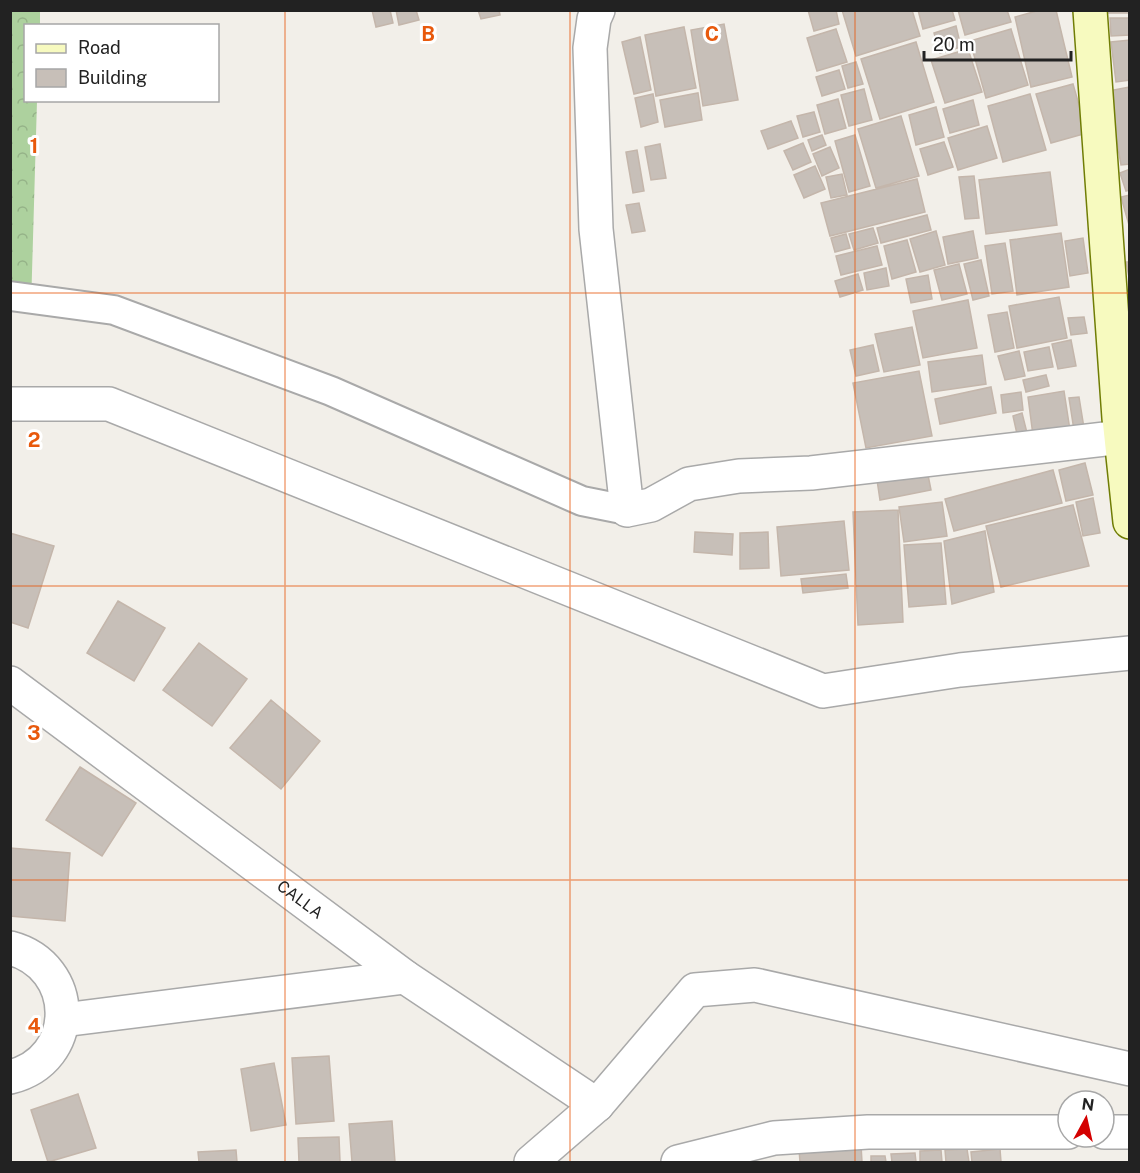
<svg xmlns="http://www.w3.org/2000/svg" width="1140" height="1173" viewBox="0 0 1140 1173" font-family="'Public Sans',sans-serif">
  <style>
    .forest { fill: url(#forest-crowns) }
    .building { fill: #c7bfb8; stroke: #c4b6ab; stroke-width: 1.5 }
    .lines { fill: none; stroke-linecap: round; stroke-linejoin: round }
    .lane-casing { stroke: #a9a9a9; stroke-width: 32 }
    .street-casing { stroke: #a9a9a9; stroke-width: 36 }
    .secondary-casing { stroke: #707d05; stroke-width: 36 }
    .lane { stroke: #fff; stroke-width: 28 }
    .street { stroke: #fff; stroke-width: 33 }
    .secondary { stroke: #f7fabf; stroke-width: 33 }
    .grid { fill: none; stroke: #e8590c; stroke-width: 1.5; stroke-opacity: 0.55 }
    .labels { text-anchor: middle; stroke-width: 6; stroke-linejoin: round; paint-order: stroke }
    .street-label { font-size: 16px; fill: #222; stroke: #fff }
    .grid-label { font-size: 20px; text-anchor: middle; font-weight: bold; fill: #e8590c; stroke: #fff; stroke-width: 6; stroke-linejoin: round; paint-order: stroke }
  </style>
  <defs>
    <pattern id="forest-crowns" width="20" height="18" patternUnits="userSpaceOnUse" patternTransform="scale(1.5)"><rect width="20" height="18" fill="#add19e"/><path d="M2 6a3 3 0 1 1 6 0M12 15a3 3 0 1 1 6 0" fill="none" stroke="#95b388"/></pattern>
  </defs>
  <rect width="100%" height="100%" fill="#f2efe9"/>
  <path class="forest" d="M10,11H40V25L26,26V100L37,101L31,307L11,305Z"/>
  <path class="building" d="M372,10H390L393,23L376,27Z
    M396,10H416L419,20L399,25Z
    M478,10H499L500,15L481,19Z
    M808,10H836L839,24L814,31Z
    M842,10H912L920,36L856,56Z
    M918,10H952L955,20L923,29Z
    M958,10H1007L1011,22L965,35Z
    M1040,10H1056L1072,77L1031,87L1015,17Z
    M1103,10H1130V13H1103Z
    M1110,18H1130V35L1111,36Z
    M724,24L738,100L703,106L691,30Z
    M956,26L961,47L940,53L934,33Z
    M684,27L696,88L656,96L645,35Z
    M836,29L847,62L817,71L807,38Z
    M1011,29L1028,85L986,98L970,41Z
    M640,37L651,90L634,94L622,42Z
    M1130,40V80L1116,82L1111,42Z
    M916,42L934,102L880,119L861,59Z
    M968,49L982,92L945,103L931,60Z
    M856,62L863,84L848,88L842,66Z
    M839,70L845,89L822,96L816,77Z
    M1073,84L1087,133L1051,143L1036,94Z
    M1130,87V164L1121,165L1108,91Z
    M864,89L872,120L849,126L841,95Z
    M698,93L702,120L665,127L660,100Z
    M653,94L658,122L641,127L635,98Z
    M1030,94L1046,150L1003,162L988,106Z
    M838,99L846,128L825,134L817,105Z
    M973,100L979,125L950,133L943,109Z
    M936,107L944,137L916,145L909,115Z
    M814,112L820,132L803,137L797,116Z
    M901,116L919,176L876,188L858,129Z
    M791,121L798,138L768,149L761,131Z
    M987,126L997,158L958,170L948,138Z
    M822,135L826,145L812,151L808,140Z
    M855,135L870,186L849,192L835,141Z
    M944,142L953,167L928,175L920,149Z
    M803,143L811,162L793,170L784,151Z
    M660,144L666,178L651,180L645,147Z
    M830,147L839,168L822,176L813,154Z
    M637,150L644,191L633,193L626,152Z
    M815,166L825,189L804,198L794,175Z
    M1130,169V190L1126,191L1120,173Z
    M1050,172L1057,225L986,234L979,180Z
    M842,174L847,195L831,198L826,177Z
    M974,176L979,218L965,219L959,177Z
    M917,179L925,212L830,236L821,203Z
    M1130,195V225H1129L1121,197Z
    M639,203L645,231L632,233L626,205Z
    M927,215L931,230L881,243L877,228Z
    M873,228L878,243L854,250L849,234Z
    M936,231L945,265L920,272L910,239Z
    M973,231L978,258L948,264L943,237Z
    M1061,233L1069,287L1017,295L1010,240Z
    M846,234L850,248L835,252L831,238Z
    M1083,238L1088,273L1070,276L1065,241Z
    M907,240L916,272L892,279L884,246Z
    M1005,243L1013,291L992,294L985,246Z
    M877,246L882,265L841,275L836,256Z
    M981,260L989,296L973,300L964,264Z
    M1126,262H1130V282Z
    M959,264L967,294L942,300L934,270Z
    M886,268L889,286L867,290L864,273Z
    M858,274L863,290L840,297L835,281Z
    M928,275L932,299L911,303L906,279Z
    M1059,297L1067,338L1017,348L1009,306Z
    M968,300L977,348L923,358L913,311Z
    M1007,312L1014,348L995,352L988,315Z
    M1084,317L1087,333L1071,335L1068,318Z
    M912,327L920,365L884,372L875,334Z
    M1071,340L1076,366L1058,369L1052,344Z
    M873,345L879,371L856,376L850,350Z
    M1049,347L1053,367L1028,371L1024,352Z
    M1019,351L1025,376L1005,380L998,356Z
    M982,355L986,384L932,392L928,362Z
    M919,371L932,436L866,448L853,383Z
    M1046,375L1049,386L1026,392L1023,380Z
    M991,387L996,413L940,424L935,399Z
    M1064,391L1071,437L1034,443L1028,397Z
    M1021,392L1023,410L1003,413L1001,395Z
    M1079,397L1084,428L1074,430L1069,398Z
    M1022,413L1029,441L1019,443L1013,416Z
    M1085,463L1093,495L1066,501L1059,470Z
    M926,465L931,490L880,500L876,473Z
    M1053,470L1062,503L954,531L945,499Z
    M1093,498L1100,533L1083,536L1076,502Z
    M942,502L947,536L904,542L899,507Z
    M1073,505L1089,566L1001,587L986,526Z
    M898,510L903,622L858,625L853,512Z
    M844,521L849,570L781,576L777,527Z
    M985,531L994,592L952,604L944,541Z
    M695,532L733,534L732,555L694,552Z
    M768,532L769,568L740,569V533Z
    M10,533L54,546L28,628L10,622Z
    M941,543L946,604L909,607L904,545Z
    M846,574L848,588L803,593L801,579Z
    M118,601L165,628L134,681L87,653Z
    M199,643L247,679L212,726L163,690Z
    M271,700L320,741L281,789L230,748Z
    M80,767L136,803L102,856L46,820Z
    M10,848L70,853L65,921L10,916Z
    M329,1056L334,1121L296,1124L292,1058Z
    M274,1063L286,1125L251,1131L241,1069Z
    M78,1094L96,1148L48,1162L31,1110Z
    M392,1121L395,1162H352L349,1124Z
    M339,1137L340,1162H299L298,1138Z
    M861,1145L862,1162H800L799,1149Z
    M967,1149L969,1162H946L945,1150Z
    M1000,1149L1001,1162H972L971,1152Z
    M236,1150L237,1162H199L198,1152Z
    M941,1150L942,1162H920V1151Z
    M915,1153L916,1162H892L891,1154Z
    M871,1156H885L886,1162H871Z"/>
  <g class="lines">
    <g class="lane-casing">
      <path id="lane" d="M10,296L114,310L331,391L582,501L627,510"/>
    </g>
    <g class="street-casing">
      <g id="street">
        <path d="M598,10L594,19L590,48L596,229L627,510L651,505L689,484L739,476L811,473L1122,437"/>
        <path d="M10,404H109L823,691L960,670L1130,653"/>
        <path id="s1" d="M10,683L405,977L597,1105"/>
        <path d="M10,948C79,966 80,1060 10,1077"/>
        <path d="M63,1020L405,977"/>
        <path d="M1104,1132H1130"/>
        <path d="M531,1162L597,1105L695,990L755,985L1130,1069"/>
        <path d="M678,1162L774,1138L868,1132H1068"/>
      </g>
    </g>
    <g class="secondary-casing">
      <path id="secondary" d="M1090,10L1119,418L1130,522"/>
    </g>
    <use href="#lane" class="lane"/>
    <use href="#street" class="street"/>
    <use href="#secondary" class="secondary"/>
  </g>
  <path class="grid" d="M285,10V1162M570,10V1162M855,10V1162M10,293H1130M10,586H1130M10,880H1130"/>
  <g class="labels">
    <g class="street-label">
      <text dy="6" stroke="none"><textPath href="#s1" startOffset="362">CALLA</textPath></text>
    </g>
  </g>
  <g class="grid-label">
    <text x="428" y="41">B</text>
    <text x="712" y="41">C</text>
    <text x="34" y="153">1</text>
    <text x="34" y="447">2</text>
    <text x="34" y="740">3</text>
    <text x="34" y="1033">4</text>
  </g>
  <rect width="1140" height="1173" fill="none" stroke="#222222" stroke-width="24"/>
  <rect x="24" y="24" width="195" height="78" fill="#ffffff" stroke="#a7a7a7" stroke-width="1.5"/>
  <rect x="36" y="44" width="30" height="9" fill="#f7fabf" stroke="#a7a7a7" stroke-width="1.5"/>
  <text x="78" y="54" font-size="18" fill="#222222">Road</text>
  <rect x="36" y="69" width="30" height="18" fill="#c7bfb8" stroke="#a7a7a7" stroke-width="1.5"/>
  <text x="78" y="84" font-size="18" fill="#222222">Building</text>
  <g transform="translate(1086 1119) rotate(8)"><circle r="28" fill="#ffffff" stroke="#a7a7a7" stroke-width="1.5"/>
  <path d="M0-4.5L10 22L0 15L-10 22Z" fill="#d40000"/>
  <text y="-9" font-size="16" font-weight="bold" text-anchor="middle" fill="#222222">N</text>
  </g>
  <path d="M924 51v9h147v-9" fill="none" stroke="#222222" stroke-width="3"/>
  <text x="933" y="51" font-size="18" fill="#222222" stroke="#ffffff" stroke-width="4.5" paint-order="stroke">20 m</text>
</svg>
